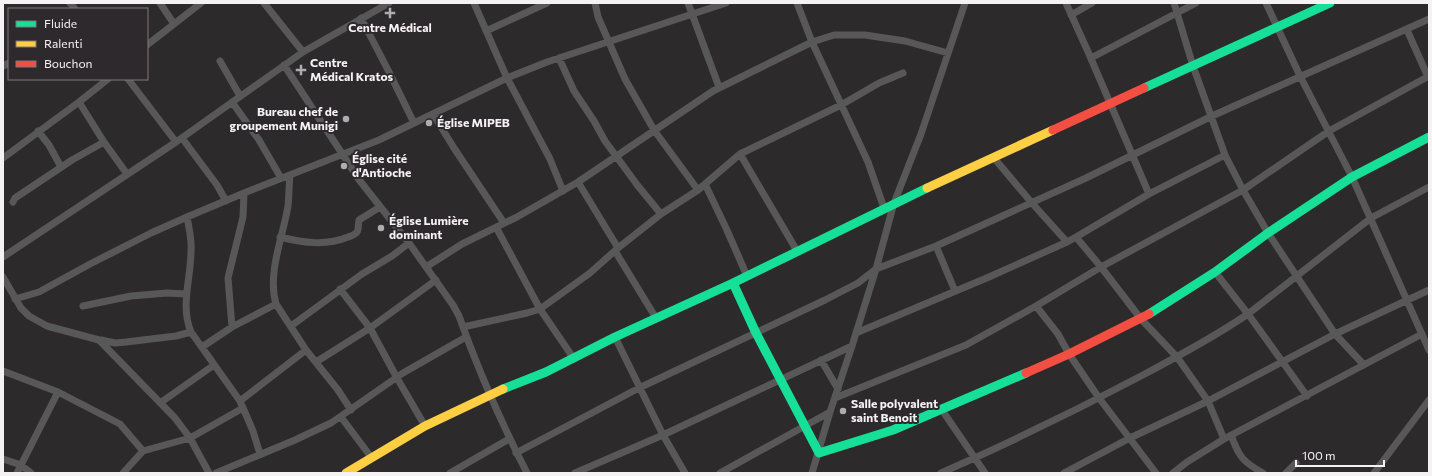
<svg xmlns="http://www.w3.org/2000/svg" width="1432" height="476" viewBox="0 0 1432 476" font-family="Commissioner,sans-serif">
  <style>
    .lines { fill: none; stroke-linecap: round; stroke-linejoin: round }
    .street { stroke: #595859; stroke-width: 7 }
    .fast { stroke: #16e098; stroke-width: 9 }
    .slow { stroke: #ffcf43; stroke-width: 9 }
    .jam { stroke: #f24e42; stroke-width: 9 }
    .poi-dot { fill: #afacae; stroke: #2e292c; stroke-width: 1.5 }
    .labels { text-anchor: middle; stroke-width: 4; stroke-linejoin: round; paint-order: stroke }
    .poi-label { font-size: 12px; font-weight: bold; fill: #f5f2f4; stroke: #2e292c; text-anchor: start }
  </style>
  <rect width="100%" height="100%" fill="#2d2a2c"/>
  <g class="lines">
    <path class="street" d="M70,3L75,9
      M160,3L174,24
      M474,3L507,78L550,159L563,191
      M595,3L598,17L625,79L654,130L698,190
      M688,3L719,87
      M797,3L812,42L868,162L884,208
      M1066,3L1089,54L1149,194
      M1174,3L1193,66L1225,155L1243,190L1268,233L1335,334L1364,365
      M1266,3L1300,76L1352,177L1429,350
      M1071,15L1092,3
      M361,18L388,70L414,123
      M1407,30L1428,77
      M486,31L547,3
      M147,45L201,3
      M303,52L389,3
      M559,58L574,91L594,121L605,141L638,186L661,214
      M1091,58L1196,3
      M220,61L240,96
      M284,65L360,181L409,243L453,305L459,316C478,370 501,422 527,473
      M3,66L9,63
      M128,79L176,142
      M79,102L104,142L127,174
      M232,102L259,140L281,178
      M433,114L454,148L504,223
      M38,131L49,145L61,167
      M182,138L217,185L226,201
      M740,154L797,251
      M3,158L79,102L108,79
      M994,158L1031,202L1067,242L1076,237L1101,267L1141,319L1177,357L1208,401L1224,439
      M290,175C289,185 289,196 288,206C283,237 267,273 276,304L306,350L338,390L351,410
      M578,182L618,248
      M705,184L726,228L747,276
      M13,202L15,198L72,160L104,142
      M187,217C189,228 192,240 191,251C191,278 180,306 191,332L240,401L253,431L260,454
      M496,227L540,309L574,359
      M280,237C304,243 326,246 348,237C351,236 355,235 357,232C359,229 358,224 359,220L380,207
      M1076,237L1149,194L1225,155
      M936,246L955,291
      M615,251L656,318
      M3,257L176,142L303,52L264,3
      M426,267L462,244L517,217L578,182L713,91L812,42L834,35H865L905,41L948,53
      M1215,272L1248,314L1307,396
      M3,277L21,308L29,316L47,326L99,340L175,418L190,438L209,473
      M340,289L370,328L397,378L425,426
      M15,299L39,292L90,264L151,233L187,217L244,193L379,140L507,78L547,62L726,3
      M83,306L131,296L167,293L186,294
      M1036,306L1058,334L1069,354L1099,398L1156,473
      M291,326L362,274L392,256L409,243
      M232,327L228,278L243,217L244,193
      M463,327L527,313L540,309L590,273L618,248L661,214L698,190L740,154L841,105L879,83L903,73
      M856,333L989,277L1067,242
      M615,337L663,435L685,473
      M101,340L115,343L126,342L176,336L191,332
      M202,347L232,327L276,304
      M821,360L838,389
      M316,362L370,328L436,280
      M3,371L58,392L120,424L143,451
      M835,398L966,345L1036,306L1101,267L1243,190L1329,131L1429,76
      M240,401L306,350
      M160,403L214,365
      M942,410L985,473
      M341,417L371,457
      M1231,435C1239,457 1243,462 1263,473
      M516,453L639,388L825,300L858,283L876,269L936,246L1086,178L1212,116L1429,19
      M3,459L21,465L31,473
      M17,473L58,392
      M123,473L143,451L190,438L243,408
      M216,473L295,440L331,423L403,373L466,337
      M450,473L509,439
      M575,473L663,435L852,346
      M720,473L830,412
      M812,473L830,412L852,346L876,269L894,203L921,134L965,3
      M941,473C1009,443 1075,411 1141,376C1177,357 1214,337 1248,314L1371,218L1429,187
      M1064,473L1130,438L1208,401L1335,334L1429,290
      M1173,473L1187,462L1224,439L1422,334
      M1286,473L1296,463
      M1374,473L1429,400"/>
    <path class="fast" d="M1144,88L1330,3
      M733,283L756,333L819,453L893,430L1026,373
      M1149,314L1215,272L1268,233L1352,177L1429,137
      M503,389L546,372L615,337L733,283L927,188"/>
    <path class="slow" d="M927,188L1053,130
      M346,473L425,426L503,389"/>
    <path class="jam" d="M1053,130L1144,88
      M1026,373L1069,354L1149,314"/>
  </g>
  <g class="poi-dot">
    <path d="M388 7h4v4h4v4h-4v4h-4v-4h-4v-4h4z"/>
    <path d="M299 64h4v4h4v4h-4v4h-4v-4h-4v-4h4z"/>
    <circle cx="346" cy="119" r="4"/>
    <circle cx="429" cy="123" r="4"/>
    <circle cx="344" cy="166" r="4"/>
    <circle cx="381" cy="228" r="4"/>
    <circle cx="843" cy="411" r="4"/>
  </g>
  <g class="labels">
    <g class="poi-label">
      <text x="390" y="32" text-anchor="middle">Centre Médical</text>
      <text x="310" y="67">Centre<tspan x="310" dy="14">Médical Kratos</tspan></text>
      <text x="338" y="116" text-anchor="end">Bureau chef de<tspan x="338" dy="14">groupement Munigi</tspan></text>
      <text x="437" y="127">Église MIPEB</text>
      <text x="352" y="163">Église cité<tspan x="352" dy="14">d'Antioche</tspan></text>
      <text x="389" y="225">Église Lumière<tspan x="389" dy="14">dominant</tspan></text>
      <text x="851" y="408">Salle polyvalent<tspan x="851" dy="14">saint Benoit</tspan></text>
    </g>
  </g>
  <rect width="1432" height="476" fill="none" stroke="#f5f2f4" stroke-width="8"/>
  <rect x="8" y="8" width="140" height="72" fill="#2e292c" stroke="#7e797c"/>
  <rect x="16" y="21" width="20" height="6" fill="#16e098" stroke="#7e797c"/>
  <text x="44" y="28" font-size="12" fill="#f5f2f4">Fluide</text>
  <rect x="16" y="41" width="20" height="6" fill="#ffcf43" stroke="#7e797c"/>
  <text x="44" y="48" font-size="12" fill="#f5f2f4">Ralenti</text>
  <rect x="16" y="61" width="20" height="6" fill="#f24e42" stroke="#7e797c"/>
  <text x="44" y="68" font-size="12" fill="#f5f2f4">Bouchon</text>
  <path d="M1296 460v6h88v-6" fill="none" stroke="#f5f2f4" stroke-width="2"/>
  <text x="1302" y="460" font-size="12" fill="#f5f2f4" stroke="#2e292c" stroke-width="3" paint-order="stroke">100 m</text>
</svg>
